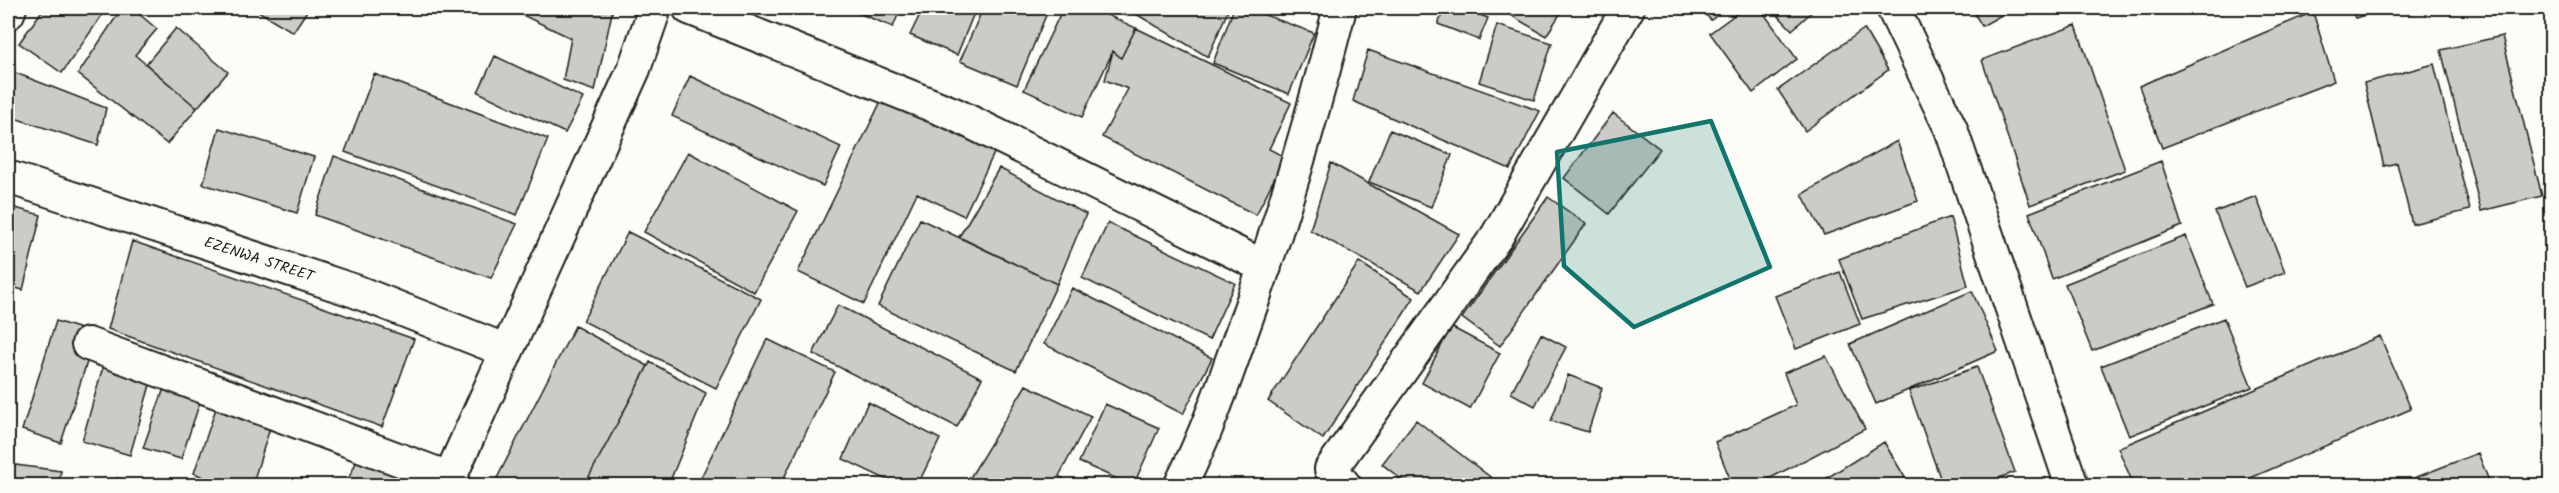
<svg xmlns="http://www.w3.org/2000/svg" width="2559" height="493" viewBox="0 0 2559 493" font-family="Kalam,sans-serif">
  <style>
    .building { fill: #cccbc8; stroke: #1c1c1c; stroke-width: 1.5 }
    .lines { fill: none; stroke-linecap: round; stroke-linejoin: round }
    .minor-casing { stroke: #1c1c1c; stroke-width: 36 }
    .minor { stroke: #fdfcf7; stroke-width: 32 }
    .marked { fill: #0f766e; fill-opacity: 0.2; stroke: #0f766e; stroke-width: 4.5; stroke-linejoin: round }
    .labels { text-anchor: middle; stroke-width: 4.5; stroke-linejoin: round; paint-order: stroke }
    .street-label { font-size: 15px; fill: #1c1c1c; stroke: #fdfcf7 }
  </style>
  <rect width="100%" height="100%" fill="#fdfcf7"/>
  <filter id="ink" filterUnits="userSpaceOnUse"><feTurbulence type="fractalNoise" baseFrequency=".0167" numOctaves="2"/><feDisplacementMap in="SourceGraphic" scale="12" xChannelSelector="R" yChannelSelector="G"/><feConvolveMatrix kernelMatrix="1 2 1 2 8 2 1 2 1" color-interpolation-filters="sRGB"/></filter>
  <g filter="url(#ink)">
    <path class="building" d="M44,8H101L105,11L62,73L19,43Z
      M122,8H132L157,29L135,55L197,108L167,144L78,74Z
      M253,8H309L293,32Z
      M518,8H613L595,91L563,80L571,38L516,12Z
      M846,8H901L893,27Z
      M923,8H976L957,55L910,35Z
      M983,8H1049L1017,85L960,61Z
      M1063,8H1092L1136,28L1121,58L1113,51L1082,117L1024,90Z
      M1126,8H1229L1208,57Z
      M1234,8H1246L1314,33L1289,94L1213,63Z
      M1445,8H1462L1488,18L1479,40L1438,24Z
      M1499,8H1564L1546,36Z
      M1699,8H1726L1711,20Z
      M1744,8H1760L1797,59L1753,93L1710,33Z
      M1771,8H1816L1792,30Z
      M1971,8H2014L1982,26Z
      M2351,8H2389L2355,18Z
      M2313,12L2334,81L2162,148L2139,86Z
      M1497,25L1552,43L1534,100L1479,82Z
      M2076,25L2125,170L2030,205L1982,60Z
      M176,28L228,72L197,108L146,64Z
      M1136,28L1291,103L1269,149L1285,157L1256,215L1102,137L1128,89L1105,80L1113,51L1121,58Z
      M1864,29L1888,70L1805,131L1778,90Z
      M2502,36L2542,196L2481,211L2441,50Z
      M1368,50L1540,111L1510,169L1353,101Z
      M495,56L583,98L565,133L478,92Z
      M2434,64L2470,210L2412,224L2397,163L2384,166L2364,83Z
      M8,70L106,108L98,145L8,116Z
      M374,74L548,139L517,215L345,152Z
      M690,76L841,147L823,186L672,116Z
      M884,95L996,149L964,216L917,193L864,304L798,272Z
      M1613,113L1660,149L1609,214L1564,178Z
      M219,128L314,157L297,213L203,184Z
      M1390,130L1452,155L1431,207L1369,182Z
      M1897,141L1918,201L1824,235L1802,194Z
      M688,152L798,211L754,292L644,232Z
      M334,156L517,224L491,278L315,215Z
      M2161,161L2182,226L2052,279L2029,213Z
      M1331,163L1459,234L1421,291L1310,230Z
      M999,168L1086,214L1057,284L959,237Z
      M2256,196L2285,272L2245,287L2215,212Z
      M1548,197L1586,224L1500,346L1462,318Z
      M8,206L41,215L23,290L8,286Z
      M1950,217L1968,286L1862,319L1839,259Z
      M920,219L1057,284L1016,371L878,306Z
      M1108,223L1235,283L1209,340L1082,278Z
      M628,232L761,299L716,388L583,321Z
      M2186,236L2213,304L2092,351L2065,284Z
      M132,241L414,339L382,427L108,329Z
      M1359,262L1414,298L1323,439L1268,401Z
      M1840,272L1860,324L1796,349L1775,296Z
      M1072,288L1212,358L1183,414L1044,344Z
      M1972,291L1998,351L1876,404L1850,344Z
      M838,305L982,378L957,427L813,354Z
      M2224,318L2252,387L2129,436L2101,366Z
      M56,321L96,334L61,443L22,430Z
      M575,326L648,366L584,486H493Z
      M1451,327L1500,353L1470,409L1422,383Z
      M1541,334L1566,347L1535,406L1511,393Z
      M2380,336L2411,409L2232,486H2134L2118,448Z
      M767,339L835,372L780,486H697Z
      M110,342L158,357L130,455L82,441Z
      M1826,356L1865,429L1755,486H1733L1715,442L1796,405L1784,373Z
      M650,362L706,393L668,486H584Z
      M1977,367L2015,472L1978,486H1943L1909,391Z
      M169,374L205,387L181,459L143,448Z
      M1568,375L1602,388L1588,432L1551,421Z
      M225,382L278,402L252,486H223L194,473Z
      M1026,385L1091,416L1059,476L1073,486H965Z
      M868,402L940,439L917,486H900L843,459Z
      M1105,404L1159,428L1133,486L1079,462Z
      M1416,420L1502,486H1410L1382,464Z
      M1884,442L1910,486H1814Z
      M361,452L422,482L420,486H345Z
      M2478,453L2491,486H2394Z
      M8,464L61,471L58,486H8Z
      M117,478L136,486H114Z"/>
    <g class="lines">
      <g class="minor-casing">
        <path id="minor" d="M689,8L954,114L1265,267
          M1893,8L1951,129L2072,486
          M8,13L10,8
          M8,177L355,291L507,351
          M88,344L449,478
          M446,486L634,69L655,8
          M1180,486C1205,437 1223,386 1241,334C1280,227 1312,118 1340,8
          M1345,486L1331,469L1497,236L1628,8"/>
      </g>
      <use href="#minor" class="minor"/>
    </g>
  </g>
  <path class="marked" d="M1711,121L1770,267L1634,327L1564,266L1557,152Z"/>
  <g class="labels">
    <g class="street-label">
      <text transform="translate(259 259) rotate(18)" y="5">EZENWA STREET</text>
    </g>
  </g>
  <rect width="2559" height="493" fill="none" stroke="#fdfcf7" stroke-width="30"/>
  <rect x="15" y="15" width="2529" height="463" fill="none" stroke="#1c1c1c" stroke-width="2" filter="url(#ink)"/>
</svg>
